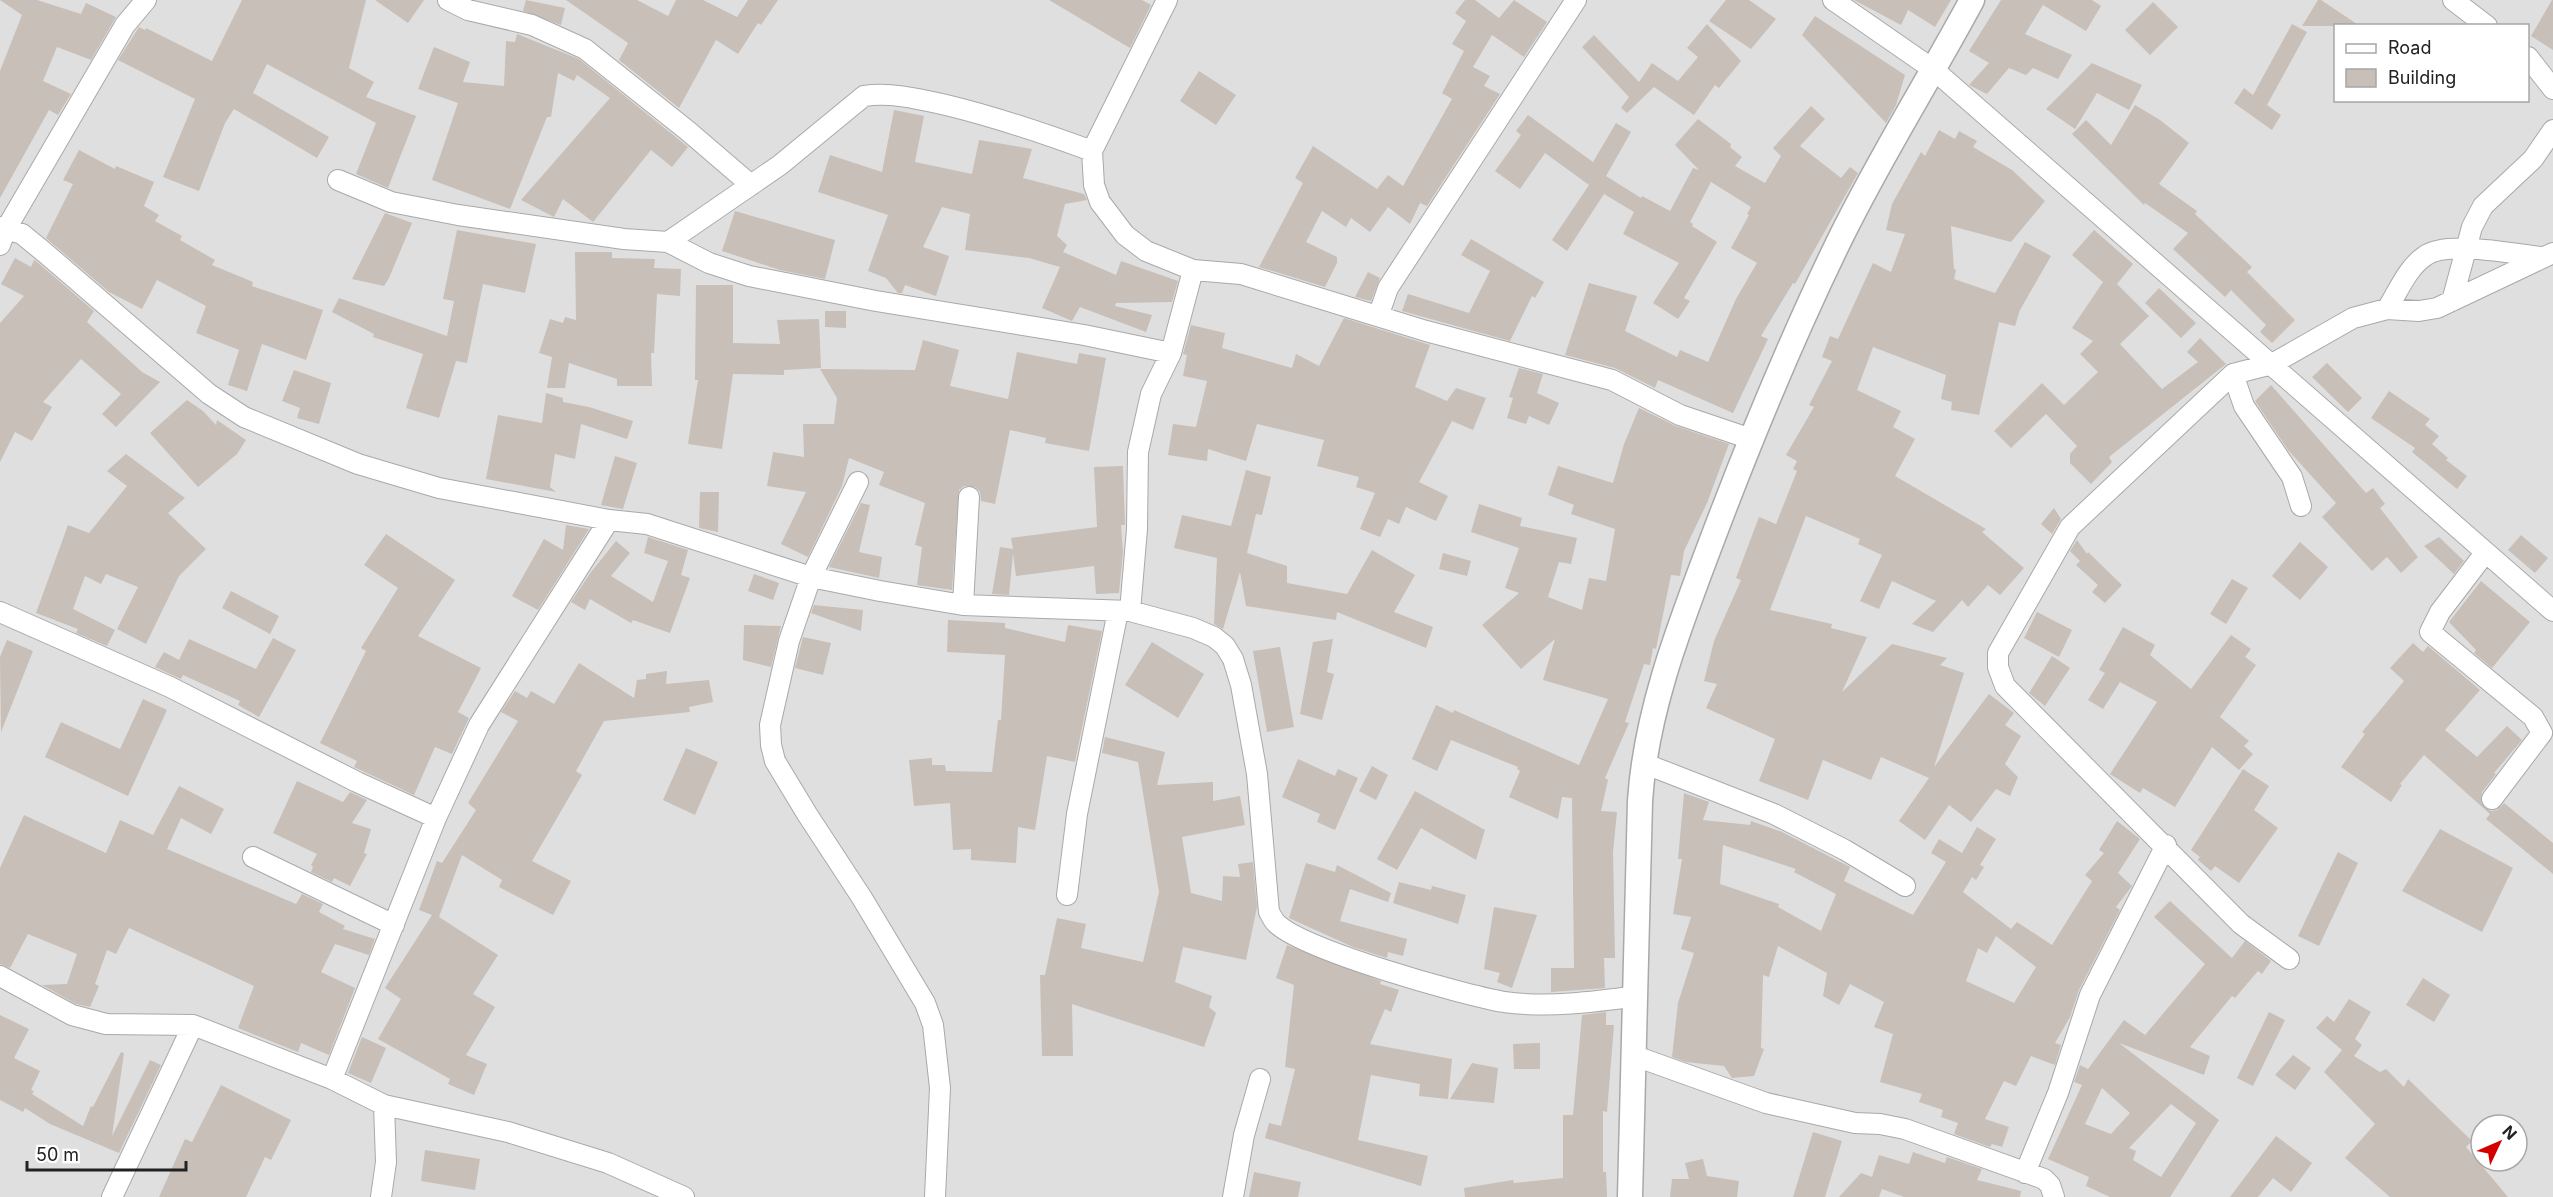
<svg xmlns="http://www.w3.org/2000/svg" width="2553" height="1197" viewBox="0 0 2553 1197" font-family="Inter,sans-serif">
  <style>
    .residential { fill: #e0dfdf; fill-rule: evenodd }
    .building { fill: #c7bfb8; fill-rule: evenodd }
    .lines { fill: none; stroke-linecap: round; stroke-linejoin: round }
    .minor-casing { stroke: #a9a9a9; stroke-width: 22 }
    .tertiary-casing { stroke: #a9a9a9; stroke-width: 27 }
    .minor { stroke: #fff; stroke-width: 20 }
    .tertiary { stroke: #fff; stroke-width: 24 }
  </style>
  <rect width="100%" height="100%" fill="#f2efe9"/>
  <path class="residential" d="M0,0H2553V1197H0ZM2336,26H2528V100H2336ZM2481,1125H2517V1161H2481Z"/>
  <path class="building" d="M0,0H37L81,14L86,3L116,17L91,60L57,47L43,81L71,94L58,115L49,110L0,198V71L22,15Z
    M242,0H366L349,68L374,82L366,97L416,116L388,188L356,174L376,123L267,64L253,93L329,137L317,158L234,109L225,123L199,191L163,177L195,99L118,60L139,27L145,30L146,28L212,61Z
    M375,0H424L408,23Z
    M526,0L565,8L561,25L523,11Z
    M566,0H637L668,16L676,0H703L737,17L748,0H778L761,25L758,23L738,54L716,40L679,108L619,60L628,43Z
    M1049,0H1142L1151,5L1130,48Z
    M1465,0H1475L1499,18L1514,0L1547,22L1524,57L1492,35L1473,67L1490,76L1484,86L1500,94L1427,206L1420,203L1410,224L1388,207L1370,232L1351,218L1346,227L1322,211L1306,242L1337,257V263L1325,287L1259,267L1303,183L1295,178L1313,146L1377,189L1388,175L1403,186L1452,99L1442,93L1464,51L1452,44L1466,21L1455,13Z
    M1726,0H1749L1776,19L1751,49L1709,21Z
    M1854,0H1951L1935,27L1908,10L1901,25Z
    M2001,0H2092L2101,6L2086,31L2043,5L2025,34L2072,55L2058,79L2033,68L2026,75L2009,68L1987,94L1969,85L1989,63L1969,51Z
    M2318,0H2321L2360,26H2302Z
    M2552,0H2553V50L2531,36Z
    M2153,2L2178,27L2150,55L2125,30Z
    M1815,16L1905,75L1896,105L1886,123L1802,35Z
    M1707,24L1741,61L1719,88L1715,85L1694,115L1654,87L1627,113L1621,108L1629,97L1582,47L1594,35L1639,82L1652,63L1678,81L1698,57L1687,48Z
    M2292,24L2307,32L2267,105L2281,115L2272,130L2234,103L2244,88L2253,95Z
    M517,34L579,59L688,147L672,167L651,150L593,222L563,199L554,217L521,200L610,98L577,75L574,81L558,73L551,117H547L510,209L432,180L458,103L418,89L434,47L470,62L463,82L504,86L506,41L515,42Z
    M2092,63L2142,85L2129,110L2097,93L2075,129L2046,109Z
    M1199,71L1236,95L1216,125L1180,101Z
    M2135,105L2160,120L2189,143L2159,184L2197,211L2195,214L2252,267L2247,272L2295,320L2272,343L2260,332L2266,325L2231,290L2225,297L2173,249L2188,233L2145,203L2144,205L2072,134L2086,120L2111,145Z
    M1811,106L1825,119L1800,146L1841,178L1850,167L1858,173L1795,284L1793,283L1761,336L1768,339L1733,413L1658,380L1655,388L1615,368L1565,355L1589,283L1637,296L1625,331L1677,357L1680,350L1708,362L1736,299L1757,263L1731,248L1749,215L1747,214L1751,207L1711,182L1690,222L1693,224L1692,226L1717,242L1684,298L1690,301L1678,319L1653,303L1679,263L1623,234L1634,212L1604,194L1567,251L1552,240L1589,185L1545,153L1520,189L1495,171L1521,135L1516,131L1528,115L1593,162L1616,123L1631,132L1606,176L1641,198L1642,196L1670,211L1693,168L1699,170L1675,145L1698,119L1731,144L1730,147L1742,157L1735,166L1765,183L1781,156L1773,148Z
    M894,110L924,116L915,162L972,174L979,140L1032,149L1023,178L1084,194L1087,200L1065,204L1057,236L1067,245L1063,252L1116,275L1121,261L1178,281L1172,302L1116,303L1115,306L1152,315L1146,332L1080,307L1072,321L1042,308L1060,267L1029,258L965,250L970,214L942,207L923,247L949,256L936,296L905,285L902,293H898L886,278L868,271L888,215L818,192L830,155L882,172Z
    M1939,130L1955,139L1959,131L1977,141L1973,147L2012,170L2045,201L2011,242L1951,226L1954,269L1956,270L1954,279L1995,293L2025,242L2051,256L2020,310L2015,326L1999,322L1979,415L1951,410L1952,402L1941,399L1946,375L1873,347L1857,390L1901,411L1893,427L1915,439L1895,476L1986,529L1982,532L2024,568L2000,595L1988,585L1968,607L1962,600L1933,632L1912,624L1936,601L1892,581L1879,609L1860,601L1882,555L1858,544L1860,539L1806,516L1770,610L1832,624L1831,628L1867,637L1842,692L1892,644L1947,658L1940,665L1964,673L1934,767L1989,694L2014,713L2005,725L2021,736L2005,764L2018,777L2010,796L1996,789L1971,822L1949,805L1925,840L1899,821L1929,778L1881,757L1871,780L1823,760L1808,800L1759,781L1775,739L1706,708L1717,684L1704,681L1714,641L1741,580L1736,578L1759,517L1776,524L1797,471L1793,469L1797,461L1786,455L1814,407L1809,405L1832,361L1822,357L1830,336L1838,339L1873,263L1891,272L1905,234L1886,230L1892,204L1921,152L1925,156Z
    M79,150L115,169L116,166L154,182L144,206L159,215L155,221L182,236L180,240L215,260L212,265L253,282L252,286L323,310L306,360L262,344L247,391L228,385L239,350L196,333L206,306L157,280L142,309L109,292L46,238L73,184L63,180Z
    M735,211L835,240L825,279L780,270L722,251Z
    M385,213L412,223L389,278L384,286L352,279Z
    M457,230L536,244L525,293L483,284L467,363L456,361L439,418L406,408L423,354L373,337L374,334L332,312L339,298L447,336L454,301L443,299Z
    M2094,230L2133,264L2117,284L2149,316L2120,344L2162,389L2198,362L2187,352L2200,338L2226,364L2109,457L2112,462L2091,484L2070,463V454L2077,446L2046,414L2011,448L1994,431L2042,383L2064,405L2098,372L2080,354L2093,341L2072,328L2103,282L2072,255Z
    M1471,239L1544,282L1535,298L1532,296L1510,341L1402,311L1408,294L1469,313L1490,271L1461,255Z
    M575,252H612V258L655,259L654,268L681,269L680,296L657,294L654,353H651L652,386H617V379L569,363L565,388H547L552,357L539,353L550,319L563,323L565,317L576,320Z
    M15,258L31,267L34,260L36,261L94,311L87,322L142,372L160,382L116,427L102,414L121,394L81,359L43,402L52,407L32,441L15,432L0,462V323L24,296L1,284Z
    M1368,272L1380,278L1371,301L1355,297Z
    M696,285H733V343L780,344L777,320L819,319L821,368L784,370V375L733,374L722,449L688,444L698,380H695Z
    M2159,288L2196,323L2181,338L2145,303Z
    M825,311H846V328L825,327Z
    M1344,318L1430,345L1415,387L1447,401L1456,388L1486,398L1473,430L1452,421L1419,482L1448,496L1436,521L1406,507L1399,524L1388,519L1380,537L1360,529L1375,493L1356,487L1359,477L1317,466L1324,440L1257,424L1246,461L1208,449L1207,461L1168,455L1173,424L1196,427L1207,381L1183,376L1187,355L1183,354L1191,325L1225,333L1222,348L1292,368L1296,354L1319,366Z
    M923,340L959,350L950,386L1008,399L1017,352L1077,364L1079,353L1106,358L1089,451L1045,443L1046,438L1010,430L995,504L981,501L980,492L975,487L964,486L959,490L952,590L917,585L922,547L915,545L925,503L879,485L884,472L849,458L842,486L808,557L781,544L806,492L767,486L773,452L804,457L803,424H834L837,398L820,369L915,370Z
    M2327,363L2362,398L2348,412L2312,377Z
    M1519,368L1543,374L1537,393L1559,403L1549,425L1529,416L1526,424L1507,418L1513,398L1509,397Z
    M294,370L331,383L319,424L297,418L300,408L282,401Z
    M2271,385L2366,493L2373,488L2385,504L2380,508L2418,557L2401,573L2387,557L2372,571L2322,517L2336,503L2288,450L2255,401Z
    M2389,391L2430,419L2425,425L2439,436L2432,444L2448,458L2446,460L2467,476L2457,489L2412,452L2415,448L2371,418Z
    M546,393L563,398V402L589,407L633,421L627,439L581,424L575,459L555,454L550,487L556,492L486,479L498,415L542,423Z
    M187,400L203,411L216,425L217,420L246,440L237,454L198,487L150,433Z
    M1639,408L1676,426L1729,444L1707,503L1684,551L1680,576L1671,575L1656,649L1653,648L1650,665L1644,664L1625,722L1629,723L1605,778L1608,780L1601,811L1617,812L1613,852L1615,958H1604L1605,988L1551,992V968H1574L1572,798L1562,797L1558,819L1509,797L1520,771L1517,769L1518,767L1451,740L1437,771L1412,759L1436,705L1453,713L1454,710L1579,765L1608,699L1543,680L1555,639L1521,669L1482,625L1519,593L1505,588L1519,548L1471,532L1479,504L1522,518L1520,526L1577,538L1571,564L1559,562L1548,597L1582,610L1589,578L1606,581L1615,529L1571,514L1574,505L1548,495L1558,466L1613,483L1624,444Z
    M126,454L185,498L168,513L206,549L179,576L146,644L117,629L138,587L106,574L101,584L85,576L73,609L115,630L107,646L76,633L78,629L36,613L68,525L89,533L127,486L107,471Z
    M615,456L637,463L623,509L601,505Z
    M1123,466L1125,525H1121L1123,552L1119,593L1096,594L1094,566L1016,576L1013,554L1009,595L992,594L1000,547L1013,549L1011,538L1097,527L1094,467Z
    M1246,470L1271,477L1262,515L1256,514L1247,553L1287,566V583L1347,594L1372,550L1415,575L1394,612L1433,627L1426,648L1337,612L1336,620L1246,606L1240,572L1223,629L1214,624L1217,558L1174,548L1182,515L1231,526Z
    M700,492H719L718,532L699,528Z
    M861,503L870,505L859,552L882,557L879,578L829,567Z
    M2054,508L2061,519L2052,534L2041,524Z
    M566,525L589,529L538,610L512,596L544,539L563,550Z
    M386,534L455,580L418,636L481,668L458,712L469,718L452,754L435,747L414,795L354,767L357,761L320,743L366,651L361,648L398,588L364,565Z
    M2521,535L2548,558L2535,573L2508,550Z
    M648,537L688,550L681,575L690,578L670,633L633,620L631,623L590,599L585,610L571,602L591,572L616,541L630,553L611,576L653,602L668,561L644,553Z
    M2439,537L2464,561L2454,574L2424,546Z
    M2077,540L2087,554L2088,552L2122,585L2105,603L2092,592L2098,585L2076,565L2080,561L2070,551Z
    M2300,542L2328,567L2300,600L2272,576Z
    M1443,553L1471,561L1467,576L1439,569Z
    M754,574L779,583L773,600L748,591Z
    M2232,579L2248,588L2226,624L2210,614Z
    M2481,581L2530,622L2492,668L2474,653L2476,650L2449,622Z
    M231,591L279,616L270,634L222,608Z
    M814,605L863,610L861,631L811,613Z
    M2037,612L2072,630L2059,657L2024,638Z
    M948,620L1005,623V628L1065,642L1068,625L1102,631L1075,762L1047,756L1035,830L1018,827L1016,863L971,860V849L953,850L950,803L914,806L909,760L932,758V765H945L946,771L992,772L998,720H1001L1005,655L947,652Z
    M744,625L781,626L771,667L743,660Z
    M2123,627L2155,645L2150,655L2191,689L2231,635L2251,649L2245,657L2256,665L2220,717L2249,741L2244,746L2253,754L2239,770L2212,747L2175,807L2143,788L2140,793L2110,774L2157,702L2120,682L2103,709L2088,700L2105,673L2099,670Z
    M803,637L831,643L823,675L795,668Z
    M273,638L296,650L259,717L238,705L240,701L183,675L181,679L155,667L164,652L179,660L189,639L256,669Z
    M1333,639L1327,672L1334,674L1322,720L1300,714L1313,642Z
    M7,640L33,651L1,732L0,657Z
    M1152,642L1204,674L1178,718L1125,685Z
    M2413,643L2423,652L2428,646L2480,690L2445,730L2477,757L2507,726L2522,740L2494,773L2496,774L2482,792L2481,803L2491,811L2497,810L2504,803L2553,843V874L2486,819L2490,814L2424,755L2400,784L2402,785L2391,802L2341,767L2365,734L2362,732L2404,681L2390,668Z
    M1280,647L1294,727L1267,732L1253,651Z
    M2052,656L2070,668L2045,706L2029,693Z
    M579,663L634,698L637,680L646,679V674L667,671L666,684L709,680L713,702L689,707L690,712L604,721L576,771L582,775L532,861L571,881L553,915L499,887L502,880L462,855L439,917L498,955L473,994L495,1007L466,1055L487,1064L474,1095L448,1084L450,1079L378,1039L401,999L385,988L432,915L419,910L437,861L442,863L476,810L468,803L518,721L501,712L515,691L527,698L531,691L554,704Z
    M143,699L167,710L128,796L45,757L61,722L120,749Z
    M1105,737L1165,752L1157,785L1213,782V801L1240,796L1245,825L1182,837L1191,893L1222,901L1223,876L1240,877L1238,864L1253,862L1257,907L1246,960L1183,947L1175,982L1212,996L1209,1007L1216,1013L1204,1047L1072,1004L1073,1056H1042L1040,975H1045L1057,918L1086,924L1081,948L1143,962L1159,892L1138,762L1102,753Z
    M686,748L718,762L695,815L663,800Z
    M1298,759L1335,776L1338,769L1358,778L1335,830L1317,822L1320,814L1282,797Z
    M1372,766L1388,775L1376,800L1359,791Z
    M2243,769L2269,786L2254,810L2278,828L2239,883L2215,866L2211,871L2198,860L2200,857L2191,850Z
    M297,781L343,802L350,792L367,800L352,823L371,829L364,853L367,854L350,886L334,878L332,882L311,872L313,867L311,865L317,854L273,833Z
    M179,786L224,809L211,834L181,818L167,849L296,904L302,894L323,904L319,912L345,926L343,929L375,939L369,955L335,944L321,972L355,988L329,1055L301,1043L298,1052L238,1028L254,986L129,928L116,954L107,950L95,984L99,986L90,1007L76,1004L42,985L67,984L77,954L28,934L10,968L0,964V868L24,815L106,853L120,820L153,835Z
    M1415,791L1485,830L1476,860L1421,828L1397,870L1377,859Z
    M1684,793L1709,802L1703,820L1750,825L1751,821L1782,832L1850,867L1844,881L1913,915L1946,862L1931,853L1939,839L1962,853L1977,827L1996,839L1980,865L1984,867L1976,880L1972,877L1963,892L2011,929L2017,922L2052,945L2092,881L2085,875L2104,853L2099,850L2117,821L2140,839L2118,873L2132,886L2116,907L2120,910L2079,990L2070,1017L2055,1043L2061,1045L2055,1065L2031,1056L2016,1086L2004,1081L1985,1119L2009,1127L2002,1147L1992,1144L1990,1147L1954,1134L1958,1123L1941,1117L1943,1110L1919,1102L1922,1094L1880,1082L1893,1034L1874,1027L1884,1002L1850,984L1839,1005L1823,996L1827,973L1778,946L1769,977L1763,975L1761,1048L1764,1049L1754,1076L1732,1078L1724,1066L1686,1062L1672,1057L1678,1003L1694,953L1681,949L1691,917L1673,914L1682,859H1678ZM1723,845L1796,869L1794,872L1836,894L1821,931L1778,907L1779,904L1720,884ZM1996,936L2036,967L2014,1003L1966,981L1978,948L1987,953Z
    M2440,829L2513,868L2482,932L2402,891Z
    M2338,852L2358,863L2319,946L2298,936Z
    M1306,863L1335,872L1337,865L1391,893L1388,902L1350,889L1340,921L1407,939L1403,956L1388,952L1387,958L1353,947L1289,918Z
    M1399,882L1431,890L1432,886L1466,895L1458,924L1393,903Z
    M2170,901L2232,958L2245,941L2271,961L2262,974L2258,971L2235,998L2232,996L2190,1047L2210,1056L2204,1075L2119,1043L2219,1120L2170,1197H2110L2086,1186L2089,1177L2048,1159L2082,1085L2074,1082L2080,1065L2088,1069L2124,1020L2145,1035L2205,964L2154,917ZM2102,1088L2130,1113L2111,1134L2085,1124ZM2171,1104L2196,1123L2161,1177L2133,1160L2136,1151L2129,1148Z
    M1494,907L1537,915L1512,988L1497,982L1500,973L1484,969Z
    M1287,945L1381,981L1380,984L1399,990L1391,1012L1385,1009L1370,1044L1452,1059L1448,1099L1419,1096L1420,1084L1371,1075L1358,1140L1428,1156L1421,1186L1265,1138L1269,1123L1281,1126L1295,1069L1285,1067L1294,985L1276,978Z
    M2423,978L2450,995L2434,1022L2406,1005Z
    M2349,999L2371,1012L2355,1039L2362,1045L2354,1056L2380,1072L2386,1069L2404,1087L2408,1079L2472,1141L2466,1147L2508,1197H2390L2345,1158L2375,1124L2324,1072L2342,1050L2316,1028L2327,1016L2334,1022Z
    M1606,1012V1025H1614L1607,1112L1603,1111V1172H1606L1607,1197H1465L1464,1188L1513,1180L1514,1183L1563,1178V1115H1573L1582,1015Z
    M2269,1012L2285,1020L2253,1086L2237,1078Z
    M0,1015L29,1029L14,1058L40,1071L31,1090L34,1091L32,1094L83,1126L91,1106L93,1107L121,1052L124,1053L112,1136L150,1060L161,1065L119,1153L50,1124L25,1108L23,1112L0,1100Z
    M362,1037L386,1048L371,1083L348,1073Z
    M1540,1043V1069H1514L1513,1044Z
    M2293,1055L2311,1068L2295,1090L2275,1075Z
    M1472,1063L1498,1068L1494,1103L1450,1099Z
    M221,1085L291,1120L271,1160L265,1157L246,1197H159L185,1139L192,1142Z
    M1813,1132L1842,1141L1825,1197H1793Z
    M2276,1136L2312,1163L2291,1192L2273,1178L2258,1197H2230Z
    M425,1150L480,1159L475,1190L421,1181Z
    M1913,1152L1945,1163L1947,1157L1982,1169L1977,1180L2021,1191L2020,1197H1904L1882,1189L1879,1197H1839L1861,1173L1872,1177L1879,1155L1909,1164Z
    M1703,1159L1707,1176L1739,1181L1737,1197H1670L1672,1179H1689L1685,1163Z
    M1254,1172L1301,1182L1298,1197H1249Z"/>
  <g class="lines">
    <g class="minor-casing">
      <path id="minor" d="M448,0L468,10L532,25L585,49L688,131L751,185
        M1167,0L1092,151L1094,185L1100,202L1125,235L1146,251L1193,270L1241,274L1426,331L1612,380L1680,415L1751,439
        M1833,0L1934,70L2553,611
        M2453,0L2487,26
        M2528,57L2553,89
        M338,180L391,202L458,215L624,239L668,242L709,263L749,276L876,301L1084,335L1171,353
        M0,227L22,234L44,252L209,394L244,417L358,464L439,488L609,520L647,524L811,577L880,591L963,605L1130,611L1193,628L1214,637L1225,646L1233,659L1241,685L1257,774L1269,912C1271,915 1273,920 1276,923C1303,950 1463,995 1504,1002C1548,1008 1594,1002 1637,996
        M668,242L780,165L864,96C891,92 919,99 946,105C996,117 1043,133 1092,151
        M0,245L6,229L125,25L146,0
        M2452,301L2472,227L2483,206L2533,159L2553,130
        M2387,309C2398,292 2407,268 2425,256C2446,240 2514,254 2541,257
        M1379,314L1388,288L1576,0
        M2233,374L2244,406L2292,477L2301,506
        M858,482L811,577L789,641L770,725L771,745L775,761L807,814L862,898L925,1003L933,1025L940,1088L935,1197
        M2485,553L2440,612L2430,632L2533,717L2542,733L2492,799
        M963,605L969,497
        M1130,611L1137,529L1138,452L1151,394L1171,353L1193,270
        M0,612L170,687L357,782L436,818
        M1643,763L1774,814L1845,850L1905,886
        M253,857L394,925
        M1067,895L1077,814L1118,611
        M2289,959L2241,924L2005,686L1998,667V653L2070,527L2233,374L2272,364L2353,318L2387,309L2419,311L2437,308L2553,253
        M0,976L72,1015L106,1024L193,1025L332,1079L384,1105L508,1132L608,1163L684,1197
        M1635,1056L1766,1103L1855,1123L1880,1124L1905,1129L2044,1179L2050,1185L2054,1197
        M332,1079L436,818L479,725L609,520
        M2025,1173L2058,1093L2090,995L2166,845
        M112,1197L193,1025
        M381,1197L386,1162L384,1105
        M1233,1197L1244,1135L1260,1079"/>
    </g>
    <g class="tertiary-casing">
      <path id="tertiary" d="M1630,1197L1640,801C1646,710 1680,625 1712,540C1751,437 1792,337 1840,239C1880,157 1929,80 1972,0"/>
    </g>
    <use href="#minor" class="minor"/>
    <use href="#tertiary" class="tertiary"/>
  </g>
  <rect x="2334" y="24" width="195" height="78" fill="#ffffff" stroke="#a7a7a7" stroke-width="1.5"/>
  <rect x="2346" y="44" width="30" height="9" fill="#ffffff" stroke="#a7a7a7" stroke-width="1.5"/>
  <text x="2388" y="54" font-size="18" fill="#222222">Road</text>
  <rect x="2346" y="69" width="30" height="18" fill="#c7bfb8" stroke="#a7a7a7" stroke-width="1.5"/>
  <text x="2388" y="84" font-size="18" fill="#222222">Building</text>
  <g transform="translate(2499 1143) rotate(46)"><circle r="28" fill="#ffffff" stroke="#a7a7a7" stroke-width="1.5"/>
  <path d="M0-4.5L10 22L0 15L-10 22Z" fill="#d40000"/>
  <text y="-9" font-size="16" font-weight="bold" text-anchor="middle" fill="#222222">N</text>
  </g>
  <path d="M27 1161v9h159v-9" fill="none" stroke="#222222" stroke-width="3"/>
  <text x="36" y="1161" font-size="18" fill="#222222" stroke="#ffffff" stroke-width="4.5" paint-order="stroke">50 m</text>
</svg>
